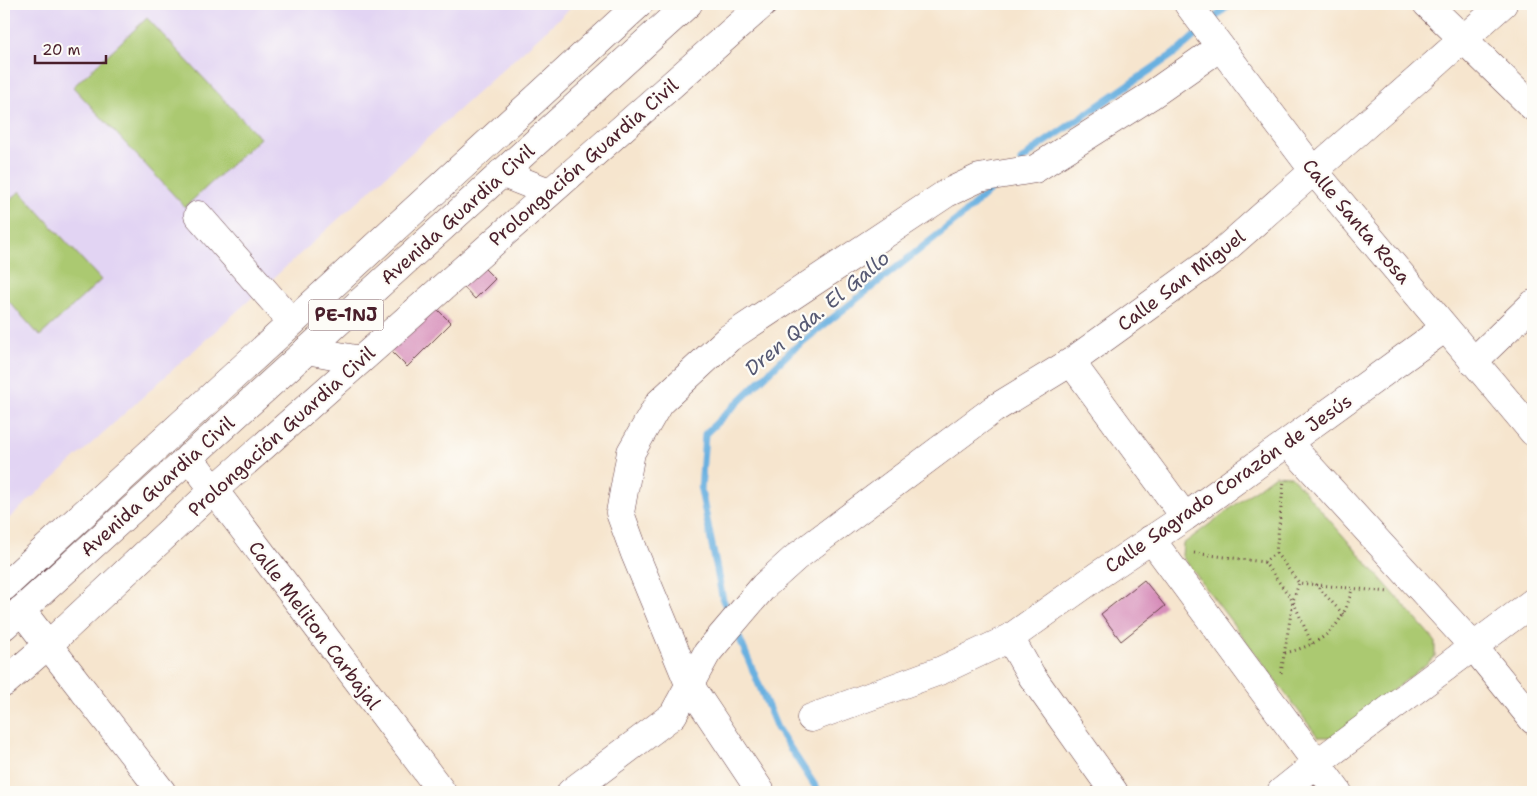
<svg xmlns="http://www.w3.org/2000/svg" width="1537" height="796" viewBox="0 0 1537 796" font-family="'Shantell Sans',sans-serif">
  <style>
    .built { fill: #e2d4f3 }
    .green { fill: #abc971; stroke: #7a744e }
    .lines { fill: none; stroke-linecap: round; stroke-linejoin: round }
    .stream { stroke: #69b0e0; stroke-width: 7 }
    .building { fill: #d78eba }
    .minor-casing { stroke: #643d43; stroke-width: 29 }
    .highway-casing { stroke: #643d43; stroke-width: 29 }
    .path { stroke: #643d43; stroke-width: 3; stroke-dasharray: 1 4; stroke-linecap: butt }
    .minor { stroke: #fff; stroke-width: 28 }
    .highway { stroke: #fff; stroke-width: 28 }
    .labels { text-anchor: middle; stroke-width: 4.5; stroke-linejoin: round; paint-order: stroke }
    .shield { fill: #fdfcf7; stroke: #806168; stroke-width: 1 }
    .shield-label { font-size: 18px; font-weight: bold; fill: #4a1f2b }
    .street-label { font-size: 19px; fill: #4a1f2b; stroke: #fdfcf7 }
    .water-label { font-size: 20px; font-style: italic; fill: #565973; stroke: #fdfcf7 }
  </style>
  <rect width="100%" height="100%" fill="#fdfcf7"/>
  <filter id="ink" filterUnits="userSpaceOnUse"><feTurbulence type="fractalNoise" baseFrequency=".02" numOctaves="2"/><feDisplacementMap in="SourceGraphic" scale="10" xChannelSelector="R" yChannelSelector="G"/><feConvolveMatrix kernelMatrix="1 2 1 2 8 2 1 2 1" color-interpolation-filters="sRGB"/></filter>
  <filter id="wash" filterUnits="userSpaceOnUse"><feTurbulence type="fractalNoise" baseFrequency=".0096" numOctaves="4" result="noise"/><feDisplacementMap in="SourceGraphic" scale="20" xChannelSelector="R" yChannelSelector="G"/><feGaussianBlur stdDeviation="1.12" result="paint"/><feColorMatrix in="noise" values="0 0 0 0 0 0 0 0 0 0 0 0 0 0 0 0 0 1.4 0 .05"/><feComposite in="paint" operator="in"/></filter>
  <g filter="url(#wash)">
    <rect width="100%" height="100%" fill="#f6e5ce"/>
    <path class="built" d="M4,4H575L4,523Z"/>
    <path class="green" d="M147,18L260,138L185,207L73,87Z
      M20,191L101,280L40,336L4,296V206Z
      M1275,475L1291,476L1435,641V657L1335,737H1318L1182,556L1183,544Z"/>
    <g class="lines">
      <path class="stream" d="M1208,24L1230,4
        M1021,161L1035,149L1178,51L1200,31
        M731,617L723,600L701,490L705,434L791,351L963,215L997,184
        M736,630L777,728L819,792"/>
    </g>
    <g id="blocks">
      <path class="building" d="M479,263L495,279L475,299L460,283Z
        M433,305L451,323L407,367L389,349Z
        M1144,580L1165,606L1121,641L1101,614Z"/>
    </g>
  </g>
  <g filter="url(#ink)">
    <use href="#blocks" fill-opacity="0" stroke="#643d43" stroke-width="1"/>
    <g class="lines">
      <g class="minor-casing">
        <path id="minor" d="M1188,4L1314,171L1533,432
          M1427,4L1533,107
          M501,173L549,192
          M198,215L292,322
          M307,350L360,360
          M1071,362L1185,517
          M1473,362L1533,304
          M1288,443L1473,646L1533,720
          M189,457L442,792
          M1151,539L1338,792
          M21,610L162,792
          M1010,638L1031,675L1114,792
          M4,683L48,645L214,490L763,4
          M811,718L942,670L1010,638L1097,576L1185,517L1445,328
          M571,792L673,715L707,653L764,586L795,558L994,409L1071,362L1215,258L1503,4
          M761,792L689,684L635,554L620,513L631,452L659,403L729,338L947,193L979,178L1035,169L1150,96L1220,47
          M1281,792L1316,764L1533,602"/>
      </g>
      <g class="highway-casing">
        <path id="highway" d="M4,587L639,4
          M4,626L688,4"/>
      </g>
      <path class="path" d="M1194,553L1264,562L1276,553L1284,480
        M1276,553L1299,583L1389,592
        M1264,562L1293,601L1312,644
        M1315,584L1344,615
        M1285,653C1323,644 1343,627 1352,589
        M1281,673L1293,601L1299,583"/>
      <use href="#minor" class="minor"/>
      <use href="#highway" class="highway"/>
    </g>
  </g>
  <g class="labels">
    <rect class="shield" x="308.5" y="299.5" width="75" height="31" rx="4"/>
    <g class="shield-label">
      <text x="346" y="321">PE-1NJ</text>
    </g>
    <g class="street-label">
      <text transform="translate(583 162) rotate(-41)" y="7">Prolongación Guardia Civil</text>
      <text transform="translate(457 214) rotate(-42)" y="7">Avenida Guardia Civil</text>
      <text transform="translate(1357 221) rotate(50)" y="7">Calle Santa Rosa</text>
      <text transform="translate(1181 280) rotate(-37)" y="7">Calle San Miguel</text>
      <text transform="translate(281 431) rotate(-42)" y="7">Prolongación Guardia Civil</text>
      <text transform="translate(1228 483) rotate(-35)" y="7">Calle Sagrado Corazón de Jesús</text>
      <text transform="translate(157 486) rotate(-42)" y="7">Avenida Guardia Civil</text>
      <text transform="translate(315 625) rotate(53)" y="7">Calle Meliton Carbajal</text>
    </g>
    <g class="water-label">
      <text transform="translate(817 313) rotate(-40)" y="7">Dren Qda. El Gallo</text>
    </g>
  </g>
  <rect width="1537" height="796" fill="none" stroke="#fdfcf7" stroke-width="20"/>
  <path d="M35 55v8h71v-8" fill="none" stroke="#4a1f2b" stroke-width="2.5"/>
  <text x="42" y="55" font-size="15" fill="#4a1f2b" stroke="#fdfcf7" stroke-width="4" paint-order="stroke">20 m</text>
</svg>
